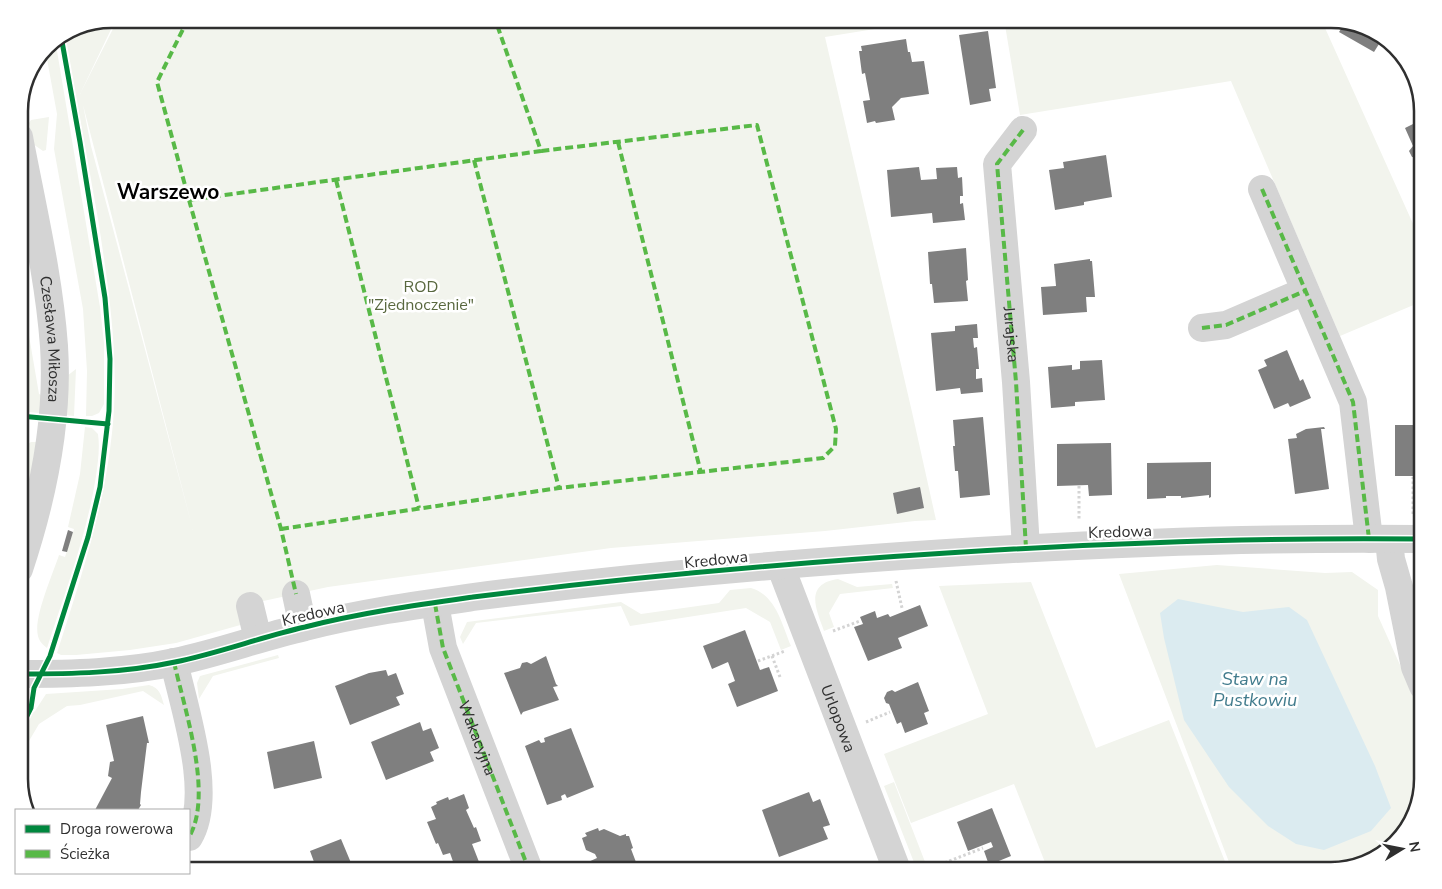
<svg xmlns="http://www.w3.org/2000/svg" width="1442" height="889" viewBox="0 0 1442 889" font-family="'Nunito Sans',sans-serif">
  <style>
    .green { fill: #f2f4ed; fill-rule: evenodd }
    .water { fill: #dbebf0 }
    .building { fill: #7f7f7f }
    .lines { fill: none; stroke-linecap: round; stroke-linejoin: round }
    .path { stroke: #d4d4d4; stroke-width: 3; stroke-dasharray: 2.5 2.5; stroke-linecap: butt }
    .minor { stroke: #d4d4d4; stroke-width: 28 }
    .quiet { stroke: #58b947; stroke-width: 4; stroke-dasharray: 8 4; stroke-linecap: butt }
    .cycleway-casing { stroke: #fff; stroke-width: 8 }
    .cycleway { stroke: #00873e; stroke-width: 5 }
    .labels { text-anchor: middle; stroke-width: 5; stroke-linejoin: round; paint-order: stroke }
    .park-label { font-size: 16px; fill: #59683f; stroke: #fff }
    .street-label { font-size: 16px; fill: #2f2f2f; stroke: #fff }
    .water-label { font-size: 18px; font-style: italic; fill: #427c8d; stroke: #fff }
    .district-label { font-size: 21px; font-weight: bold; fill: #000; stroke: #fff }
    .rim { fill: none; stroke: #2f2f2f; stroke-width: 2.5 }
  </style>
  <rect width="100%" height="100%" fill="#fff"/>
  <path class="green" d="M111,19H116L80,94L118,19H937L825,37L912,412L936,520L915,521L825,531L611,548L328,587L240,606L244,624L176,643L130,650L76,655H61L57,653C80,581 104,509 112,433C120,361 109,290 98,219C87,157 76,95 65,33L76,26ZM83,105L193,530L91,146Z
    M1004,19H1321L1423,246V301L1340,336L1231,81L1020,115Z
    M55,39L100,307L104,343V404L99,413L92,416H86L87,371L83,309L54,149L57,114L45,48Z
    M49,117L46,150L43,151L33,144L29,123L31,120Z
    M27,324L39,394L41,395L40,413L28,412L29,368Z
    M76,369L74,416L65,415L67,376Z
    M85,427L92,428L98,434C100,448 98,462 96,476C87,535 65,592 47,648C43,645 39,641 38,636C33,618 53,574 59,555L65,557L74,529L68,527L80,474Z
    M31,442H36L31,479L21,484L26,445Z
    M1217,565L1325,573L1352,572L1378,590V616L1423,716V778L1408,829L1377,858L1331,870H1232L1119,574Z
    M838,579L857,587L892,584L893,588L840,594L829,613L834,627L824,631C816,609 804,584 838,579Z
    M1031,582L1096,748L1169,720L1228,869L1223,870H1048L1014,784L911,823L884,754L988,714L939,586Z
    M751,588C776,595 782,625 791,646L781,650L770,622L746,608L630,626L621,606L476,623L463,644L460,637L467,622L621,602L641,614L719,603L730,590Z
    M278,655L279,658L213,676L199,699L197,683L200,676Z
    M149,685C160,688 161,695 164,705L143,691L80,705L67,706L39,724L19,758V723L35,711L46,694L122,689Z
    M894,782L927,867L917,870L884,786Z"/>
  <path class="water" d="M1178,599L1243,612L1289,607L1307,620L1375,766L1391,808L1371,831L1324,850L1296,844L1268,826L1229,787L1184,720L1164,638L1160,613Z"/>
  <path class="building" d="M1345,23L1382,34L1384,36L1374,52L1339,32Z
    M988,31L996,88L989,89L991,101L970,105L959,35Z
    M906,39L908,52H910L912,62L924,61L929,94L901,98L892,107L895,120L876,123L875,121L867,123L863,101L870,100L865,73L862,74L859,51H862L861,46Z
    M1423,111V169L1419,158L1412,157L1409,151L1413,146L1405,128L1419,121Z
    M1106,155L1112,197L1084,202V205L1055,210L1049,170L1064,168L1063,162Z
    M919,167L921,180L937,179L936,168L957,167L958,178L962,177L963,196H960V204L963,203L965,220L933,223L932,213L891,217L887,170Z
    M966,248L968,280L966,281L968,301L934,303L932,284H930L928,252Z
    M1090,259V261H1092L1095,297H1086L1087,312L1043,315L1041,287L1056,286L1054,264Z
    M977,324L978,338H973L974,348L977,347L979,369H976V379L982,378L983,392L961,394L960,388L936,391L931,333L955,331V326Z
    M1287,350L1300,381L1303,379L1311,398L1290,407L1288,403L1274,409L1258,370L1267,366L1264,360Z
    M1102,360L1105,400L1075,402V406L1051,408L1048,367L1072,365V370L1080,369V361Z
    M983,417L990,495L960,498L958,471H955L953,446H955L953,420Z
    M1395,425H1423V476H1395Z
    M1324,427L1325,429H1321L1329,489L1295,494L1288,439L1297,438L1296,434L1306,429Z
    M1111,443L1112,495L1089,496L1088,485L1057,486V444Z
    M1211,462V497L1209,498V495L1181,498V496H1166V498L1147,499V463Z
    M920,487L924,508L897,514L893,493Z
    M68,530L73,532L67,552L62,551Z
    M920,605L928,626L898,638L902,648L868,661L854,627L863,624L860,617L875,611L877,618L888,614L890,617Z
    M745,630L760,670L769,667L778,691L737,707L728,684L735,681L728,662L712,669L703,646Z
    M546,656L556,684L558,686L553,687L559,700L523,712L521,715L504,673L520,668L522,663L527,662L531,664Z
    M386,670L388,676L396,673L404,694L396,697L400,705L350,725L335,686L369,673Z
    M918,682L929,711L924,713L928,724L905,733L901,722L897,724L889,704L886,703L884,698L887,692L892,690L895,692Z
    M143,716L149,743H147L141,792L140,804L141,805L138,810H95L112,778L108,776L110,762L114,761L106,725Z
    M420,722L423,731L431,728L439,748L430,752L434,761L386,780L371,742Z
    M571,728L594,787L567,798L565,794L561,796L562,800L547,805L525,746L539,740L541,743L545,742L544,738Z
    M314,741L322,778L274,789L267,752Z
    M809,792L813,802L820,799L830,825L823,827L828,839L779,857L762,810Z
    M464,794L469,808L466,810L474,828L476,827L481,841L472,844L481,867L472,870H456L450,853L443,855L438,843L436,844L427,822L436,819L431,807L437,804L436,802L448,797L449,800Z
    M992,808L1011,856L989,865L984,851L993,847L991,842L968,851L957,822Z
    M598,828L599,831L604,829L620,836L626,834V836H629L633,848L631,849L639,870H589L586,863L597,858L595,854L586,850L582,838L587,836L585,833Z
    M341,839L354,870H317L310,851Z"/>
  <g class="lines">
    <path class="path" d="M19,380L22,381
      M1079,486V521
      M1413,514V477
      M896,581L902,608
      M833,631L860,621
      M772,656L780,677
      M758,661L785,651
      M866,722L890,712
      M926,870L983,848"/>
    <g class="minor">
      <path d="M1023,130L997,164L1016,382L1026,548"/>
      <path id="s1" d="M19,137C32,206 49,276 54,346C59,422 43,497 19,569"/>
      <path d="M1262,189L1353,402L1369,539"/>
      <path d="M1202,328L1226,325L1305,291"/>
      <path d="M1389,539L1391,559L1399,587L1415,667L1423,686"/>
      <path id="s2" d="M780,565L897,870"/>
      <path d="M296,594L303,627"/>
      <path d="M435,604L443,648L529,870"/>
      <path d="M250,606L258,639"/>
      <path d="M174,662C184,708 214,795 189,837"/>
      <path d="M19,674C70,674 124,673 175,662C219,653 261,637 305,627C360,613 417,605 473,597C630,577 789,563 947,553C1106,543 1264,537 1423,539"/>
    </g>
    <g class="quiet">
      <path d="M188,19L157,82L189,200L281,529L296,594"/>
      <path id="s3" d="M1023,130L997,164L1016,382L1026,548"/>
      <path d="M618,142L701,473"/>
      <path d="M474,160L559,488"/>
      <path d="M336,180L419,508"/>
      <path d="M1262,189L1353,402L1369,539"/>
      <path d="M189,200L541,151L495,19"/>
      <path d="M1202,328L1226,325L1305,291"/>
      <path d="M281,529L559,488L823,458L835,446L836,429L757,125L541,151"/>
      <path id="s4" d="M435,604L443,648L529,870"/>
      <path d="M174,662C184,708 214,795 189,837"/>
    </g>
    <g class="cycleway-casing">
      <path id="cycleway" d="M20,416L108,424
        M19,674C70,674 124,673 175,662C219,653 261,637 305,627C360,613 417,605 473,597C630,577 789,563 947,553C1106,543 1264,537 1423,539
        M19,724L26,718L31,708L34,688L50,656L88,537L100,487L109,411L110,359L105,298L80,142L61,36"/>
    </g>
    <use href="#cycleway" class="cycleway"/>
  </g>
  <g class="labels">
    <g class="park-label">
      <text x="421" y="292">ROD<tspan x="421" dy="18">"Zjednoczenie"</tspan></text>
    </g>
    <g class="street-label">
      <text dy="6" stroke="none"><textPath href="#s3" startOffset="214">Jurajska</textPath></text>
      <text dy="6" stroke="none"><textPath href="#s1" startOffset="205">Czesława Miłosza</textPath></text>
      <text transform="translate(1120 531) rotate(-2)" y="6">Kredowa</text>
      <text transform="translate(716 559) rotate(-6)" y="6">Kredowa</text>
      <text transform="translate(313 613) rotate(-13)" y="6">Kredowa</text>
      <text dy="6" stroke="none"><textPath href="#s2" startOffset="164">Urlopowa</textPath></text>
      <text dy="6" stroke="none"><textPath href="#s4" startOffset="141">Wakacyjna</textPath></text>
    </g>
    <g class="water-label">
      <text x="1255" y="685">Staw na<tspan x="1255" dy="21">Pustkowiu</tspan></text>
    </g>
    <g class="district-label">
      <text x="168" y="199">Warszewo</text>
    </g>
  </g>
  <path d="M0 0H1442V889H0ZM111 28H1331A83 83 0 0 1 1414 111V779A83 83 0 0 1 1331 862H111A83 83 0 0 1 28 779V111A83 83 0 0 1 111 28Z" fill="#fff" fill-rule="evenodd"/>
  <path class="rim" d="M111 28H1331A83 83 0 0 1 1414 111V779A83 83 0 0 1 1331 862H111A83 83 0 0 1 28 779V111A83 83 0 0 1 111 28Z"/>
  <rect x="15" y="809" width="175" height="65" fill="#ffffff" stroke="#acacac"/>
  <rect x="25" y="825" width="25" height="8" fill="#00873e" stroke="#acacac"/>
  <text x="60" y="834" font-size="15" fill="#2f2f2f">Droga rowerowa</text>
  <rect x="25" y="850" width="25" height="8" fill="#58b947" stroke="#acacac"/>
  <text x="60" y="859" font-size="15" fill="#2f2f2f">Ścieżka</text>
  <g transform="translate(1402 849) rotate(80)" stroke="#ffffff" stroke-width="4" paint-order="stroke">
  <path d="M0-4L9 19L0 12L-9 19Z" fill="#2f2f2f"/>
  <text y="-8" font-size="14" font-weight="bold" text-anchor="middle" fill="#2f2f2f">N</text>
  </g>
</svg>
